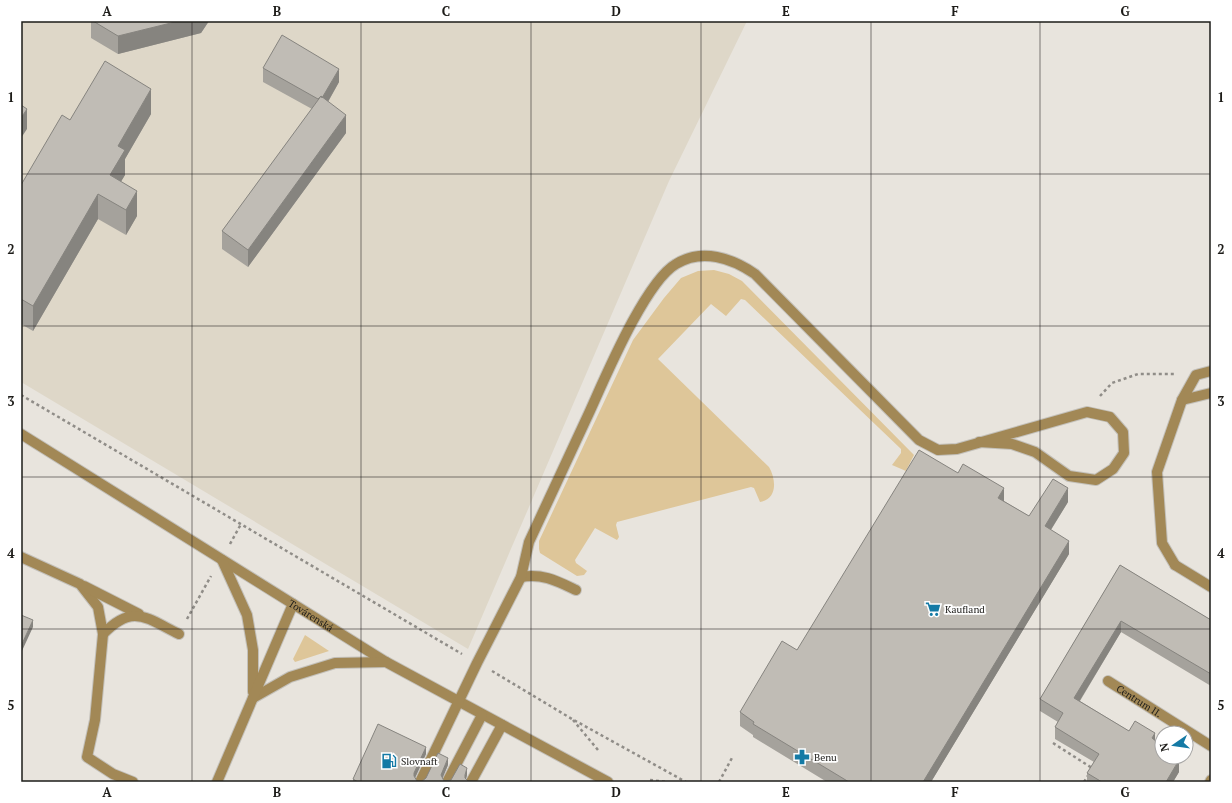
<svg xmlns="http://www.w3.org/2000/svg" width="1232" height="803" viewBox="0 0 1232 803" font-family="'PT Serif',serif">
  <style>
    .built { fill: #ded7c8 }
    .green { fill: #dec699 }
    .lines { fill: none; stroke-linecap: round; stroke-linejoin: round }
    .lane-casing { stroke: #c3c0ba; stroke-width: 12 }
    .street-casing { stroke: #c3c0ba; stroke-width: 12 }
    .path { stroke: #908d88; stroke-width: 2.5; stroke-dasharray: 3 3; stroke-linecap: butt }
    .lane { stroke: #a28856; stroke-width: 10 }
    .street { stroke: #a28856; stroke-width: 10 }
    .wall { fill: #a5a29c }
    .shaded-wall { fill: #86847f }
    .building { fill: #c0bcb5; stroke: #86847f }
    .grid { fill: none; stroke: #1d1c19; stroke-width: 1; stroke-opacity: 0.55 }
    .labels { text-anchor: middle; stroke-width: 3.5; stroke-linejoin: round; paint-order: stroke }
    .poi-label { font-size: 10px; fill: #1d1c19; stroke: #fff; text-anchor: start }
    .street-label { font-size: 10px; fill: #1d1c19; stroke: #fff }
    .neatline { fill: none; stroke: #1d1c19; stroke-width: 1.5 }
    .grid-label { font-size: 13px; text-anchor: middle; font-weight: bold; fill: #1d1c19 }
  </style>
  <rect width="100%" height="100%" fill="#e8e4dd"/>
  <path class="built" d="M21,21H747L669,181L468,649L21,382Z"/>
  <path class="green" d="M714,270L729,274L742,281L914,455L906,471L892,465L901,453V449L745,300L741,299L726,316L711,304L658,359L769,467C776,479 778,499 760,502L754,488L751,487L617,522L616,525L619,537L617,540L595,528L575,560L576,563L587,571L584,575L577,576L540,553L539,549V541L633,340L664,298L681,278L698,271Z
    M305,635L329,651L295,662L293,659Z"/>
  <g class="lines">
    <g class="lane-casing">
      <g id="lane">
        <path d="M1182,400L1211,393"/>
        <path id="s1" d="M21,434L386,662L608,782"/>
        <path d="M21,557L80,584L98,607L103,634L95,720L87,757L113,774L133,782"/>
        <path d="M222,560L247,615L253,650V692"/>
        <path d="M1175,565L1162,543L1157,472L1182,400L1196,375L1211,371"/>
        <path d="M521,577C542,573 557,581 576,590"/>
        <path d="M84,586L139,614"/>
        <path d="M103,634C133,603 146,618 179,634"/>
        <path d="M253,698L290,677L335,663L386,662"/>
        <path d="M217,782L293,604"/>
        <path d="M420,782L477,663L521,577L529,542C549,499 569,456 589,413C605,378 645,282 676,264C702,248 732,258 755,274L919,440L938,450L957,449L1087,412L1110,417L1123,432L1124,453L1113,469L1096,480L1069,476L1035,452L1012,444L979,442"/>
        <path d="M447,782L482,715"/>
        <path d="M471,782L502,725"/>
      </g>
    </g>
    <g class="street-casing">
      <g id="street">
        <path d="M1175,565L1211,587"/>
        <path id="s2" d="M1108,681L1211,746"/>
        <path d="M1210,782L1211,780"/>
      </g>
    </g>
    <path class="path" d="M21,395L462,654
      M1100,396L1112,383L1138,374H1176
      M230,544L241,524
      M187,619L211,576
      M492,671L572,719L686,782
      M573,720L598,750
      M1053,743L1092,768
      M650,780L667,782
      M719,782L733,756
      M1084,782L1089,774"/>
    <use href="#lane" class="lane"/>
    <use href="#street" class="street"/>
  </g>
  <path class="wall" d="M91,21H209L201,33L118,54L91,38Z
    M263,68L339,82L328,102L346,133L248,267L222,249V231L312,109L263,82Z
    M151,114L125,159V175L121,181L137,216L126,235L98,219L33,331L21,324V185L70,120Z
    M1004,501L1029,516L1068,502L1051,530L1069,554L931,782H827L753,737V735L740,726V712L797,650Z
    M1120,565L1211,620V686L1121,632L1080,701L1129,731L1155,740L1179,772L1173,782H1087V773L1094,762L1055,739V727L1058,722L1040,711V699Z
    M426,754L415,778L417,781L421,782L448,765L442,778L444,781L451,780L467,775L466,779L468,781L474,782H353V779Z"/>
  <path class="shaded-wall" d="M179,21H209L201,33L118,54V36Z
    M339,69V82L321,114V100Z
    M151,89V114L125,159V175L110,200V175L118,146Z
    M27,109V129L21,138V118Z
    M346,115V133L248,267V250Z
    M137,191V216L126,235V210Z
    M98,194V219L33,331V306Z
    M1004,488V502L998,498Z
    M1068,488V502L1045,539V526Z
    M1069,541V554L931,782H923Z
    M33,620V627L21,653V646Z
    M1121,621V632L1074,710V698Z
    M1155,733V745L1152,738Z
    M426,747V754L414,780V773Z
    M448,758V765L441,782V775Z
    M1179,760V772L1173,782H1166Z
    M467,768V775L465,782V775Z"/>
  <path class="building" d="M93,21H179L118,36Z
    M282,35L339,69L322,98L321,96L318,99L263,68Z
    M105,61L151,89L118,146L125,150L110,175L137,191L126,210L98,194L33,306L21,299V185L62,115L70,120Z
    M321,96L346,115L248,250L222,231Z
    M21,105L27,109L21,118Z
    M919,450L958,473L963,464L1004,488L998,498L1029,516L1053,479L1068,488L1045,526L1069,541L923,782H849L753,724L754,722L740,712L782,641L797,650Z
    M1120,565L1211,620V674L1121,621L1074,698L1129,731L1135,721L1155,733L1152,738L1162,746V757H1175L1179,760L1166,782H1102L1087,773L1099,754L1055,727L1063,713L1040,699Z
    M21,615L33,620L21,646Z
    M378,724L426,747L414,773V776L417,781L421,782L426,778L438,753L448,758L441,775L444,781L451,780L460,764L467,768L465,775V778L468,781H474L473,782H358L353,779Z"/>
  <path class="grid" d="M192,21V782M361,21V782M531,21V782M701,21V782M871,21V782M1040,21V782M21,174H1211M21,326H1211M21,477H1211M21,629H1211"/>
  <defs>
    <g id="supermarket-bare" transform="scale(1.2)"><path d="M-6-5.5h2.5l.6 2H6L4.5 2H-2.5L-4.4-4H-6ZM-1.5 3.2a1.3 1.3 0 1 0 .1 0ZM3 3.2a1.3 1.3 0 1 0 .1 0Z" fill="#147aa5" stroke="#fff" stroke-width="2.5" paint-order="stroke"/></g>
    <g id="pharmacy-bare" transform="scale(1.2)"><path d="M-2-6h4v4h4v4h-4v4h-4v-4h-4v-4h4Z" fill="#147aa5" stroke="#fff" stroke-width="2.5" paint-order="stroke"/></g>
    <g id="fuel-bare" transform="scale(1.2)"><path d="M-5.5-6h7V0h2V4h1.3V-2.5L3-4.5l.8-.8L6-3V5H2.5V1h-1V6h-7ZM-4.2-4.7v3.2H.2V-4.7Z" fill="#147aa5" stroke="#fff" stroke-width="2.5" paint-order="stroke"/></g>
  </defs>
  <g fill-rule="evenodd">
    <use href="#supermarket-bare" x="933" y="609"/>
    <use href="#pharmacy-bare" x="802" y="757"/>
    <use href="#fuel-bare" x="389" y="761"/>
  </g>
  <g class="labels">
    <g class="poi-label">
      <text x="945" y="613">Kaufland</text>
      <text x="814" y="761">Benu</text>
      <text x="401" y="765">Slovnaft</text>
    </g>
    <g class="street-label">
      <text dy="4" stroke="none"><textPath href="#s1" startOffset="342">Továrenská</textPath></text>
      <text dy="4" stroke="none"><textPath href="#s2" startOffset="37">Centrum II.</textPath></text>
    </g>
  </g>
  <rect width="1232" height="803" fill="none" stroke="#ffffff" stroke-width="44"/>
  <g transform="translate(1174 745) rotate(257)"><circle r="19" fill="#ffffff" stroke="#a5a4a3"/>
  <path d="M0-3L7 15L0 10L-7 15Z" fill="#147aa5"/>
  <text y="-6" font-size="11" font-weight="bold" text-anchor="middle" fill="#1d1c19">N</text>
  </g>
  <rect x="22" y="22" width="1188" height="759" class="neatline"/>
  <g class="grid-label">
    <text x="107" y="16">A</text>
    <text x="277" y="16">B</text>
    <text x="446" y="16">C</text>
    <text x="616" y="16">D</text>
    <text x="786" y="16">E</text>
    <text x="955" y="16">F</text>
    <text x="1125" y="16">G</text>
    <text x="11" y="102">1</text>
    <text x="1221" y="102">1</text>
    <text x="11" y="254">2</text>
    <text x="1221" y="254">2</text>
    <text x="11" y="406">3</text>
    <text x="1221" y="406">3</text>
    <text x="11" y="558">4</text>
    <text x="1221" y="558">4</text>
    <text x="11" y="710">5</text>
    <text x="1221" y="710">5</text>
    <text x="107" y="797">A</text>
    <text x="277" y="797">B</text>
    <text x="446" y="797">C</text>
    <text x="616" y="797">D</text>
    <text x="786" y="797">E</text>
    <text x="955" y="797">F</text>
    <text x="1125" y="797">G</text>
  </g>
</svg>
